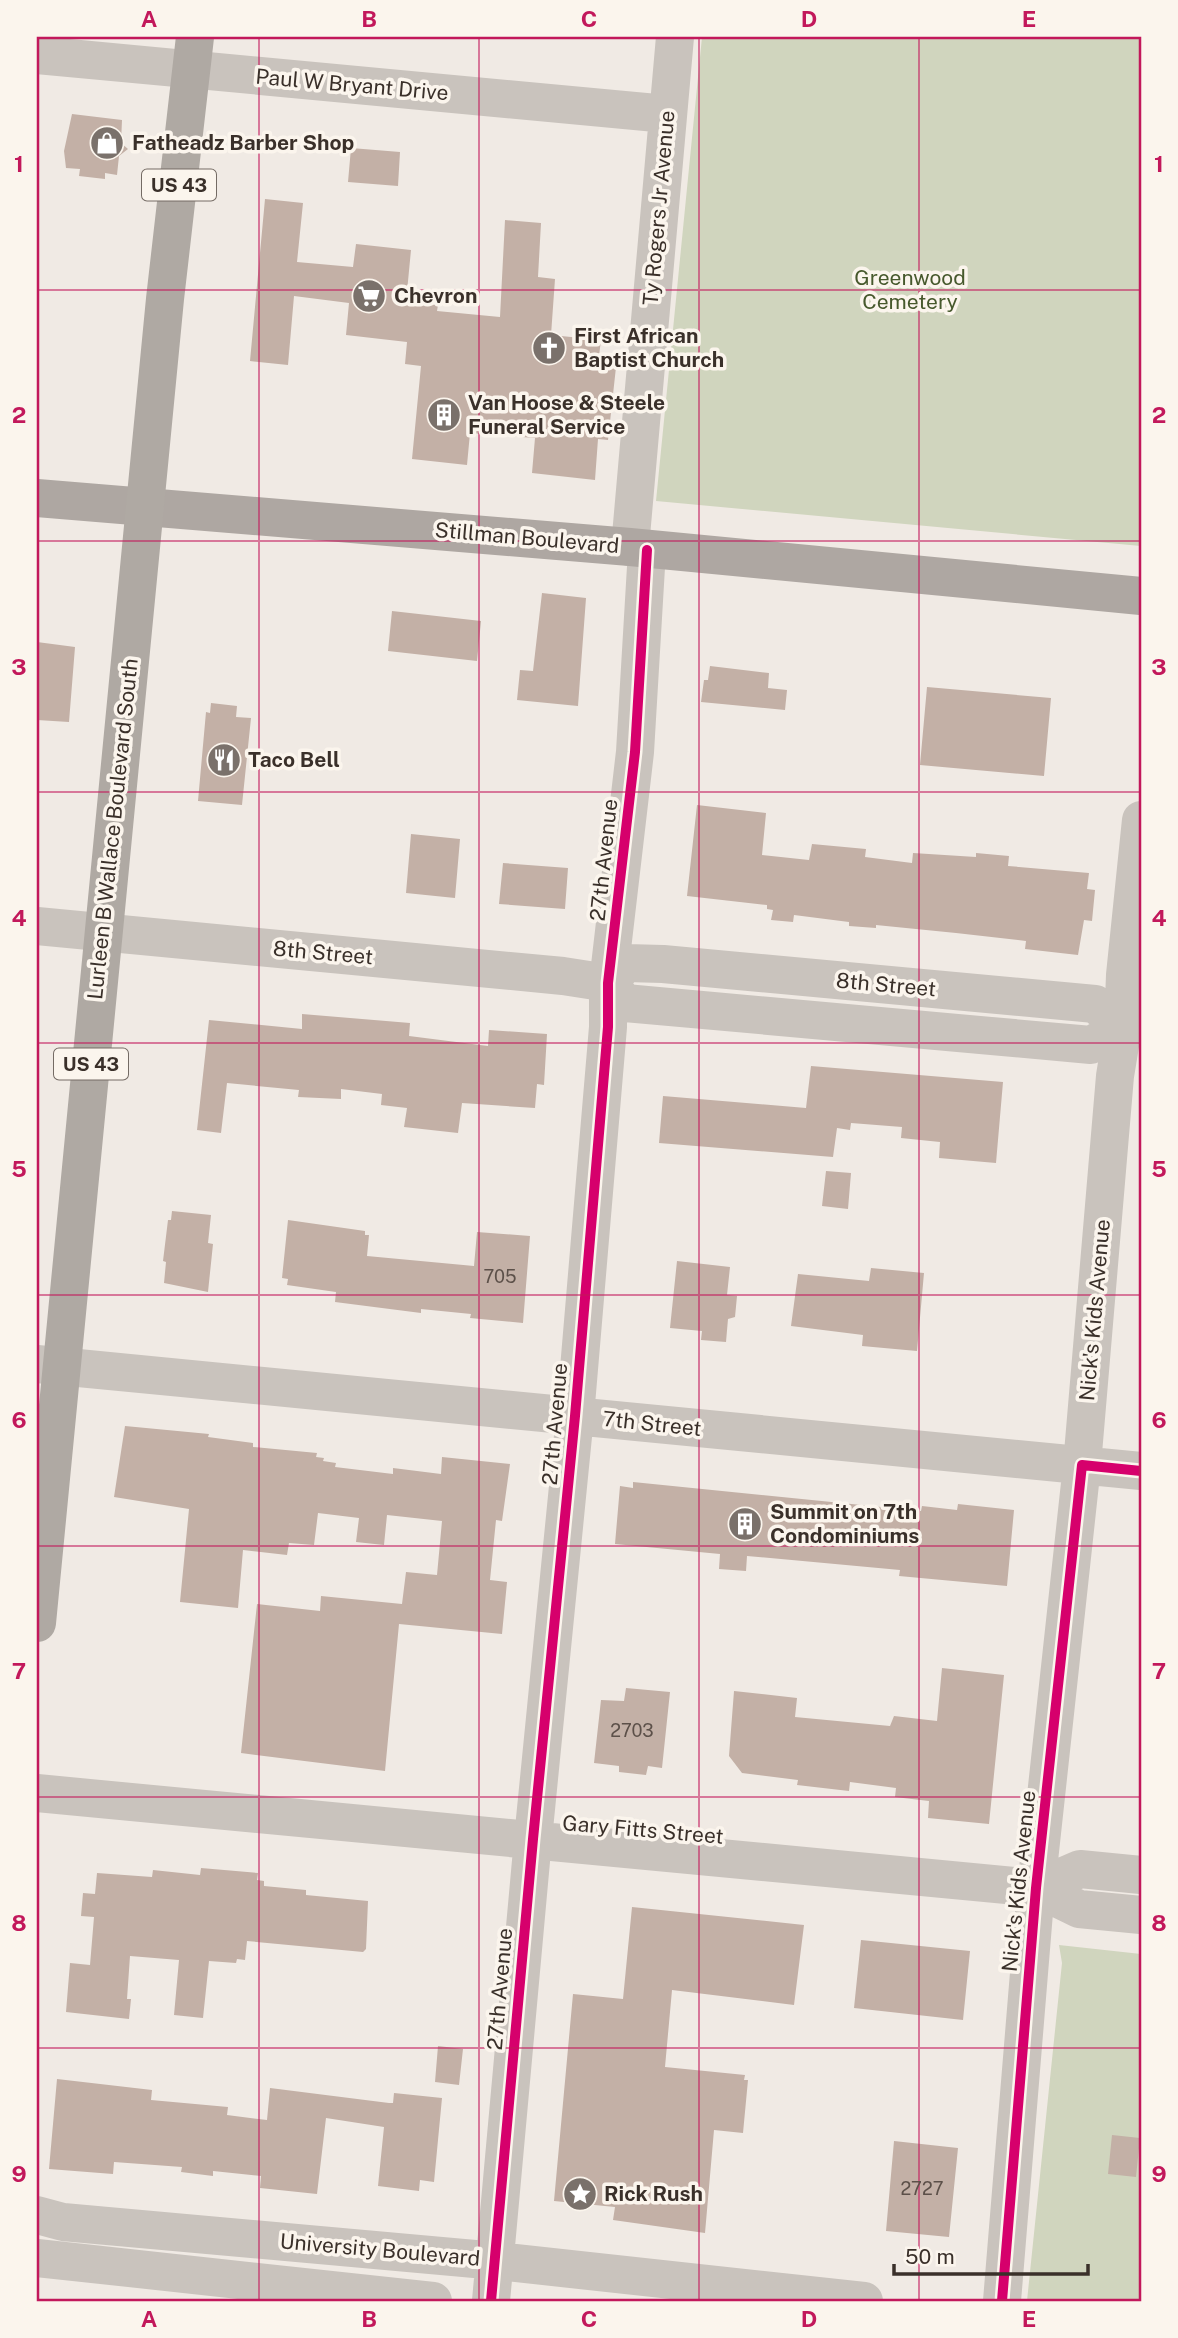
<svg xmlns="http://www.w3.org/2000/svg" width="1178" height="2338" viewBox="0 0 1178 2338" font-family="'Public Sans',sans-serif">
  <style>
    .green { fill: #d0d5be }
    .building { fill: #c3b0a6 }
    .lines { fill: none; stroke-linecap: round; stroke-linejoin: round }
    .minor { stroke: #c9c3bd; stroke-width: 38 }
    .major { stroke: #aea7a2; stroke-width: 38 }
    .highway { stroke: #afa9a3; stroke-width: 38 }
    .cycleway-casing { stroke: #fbf5ed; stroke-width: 15 }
    .cycleway { stroke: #d6006c; stroke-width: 10 }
    .grid { fill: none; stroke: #c2185b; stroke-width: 2; stroke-opacity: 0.55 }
    .labels { text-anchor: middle; stroke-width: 7; stroke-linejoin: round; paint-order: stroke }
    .number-label { font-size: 18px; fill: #5c5049 }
    .shield { fill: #fbf5ed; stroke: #746b64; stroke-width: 2 }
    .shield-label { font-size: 19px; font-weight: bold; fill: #3a302a }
    .street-label { font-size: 21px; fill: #3a302a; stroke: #fbf5ed }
    .poi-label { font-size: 21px; font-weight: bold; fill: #3a302a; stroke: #fbf5ed; text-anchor: start }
    .park-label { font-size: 21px; fill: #47592d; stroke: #fbf5ed }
    .neatline { fill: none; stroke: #c2185b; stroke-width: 2.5 }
    .grid-label { font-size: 23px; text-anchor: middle; font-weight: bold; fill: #c2185b }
  </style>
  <rect width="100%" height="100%" fill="#f0eae4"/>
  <path class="green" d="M702,37H1141V546L656,501Z
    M1059,1945L1141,1954V2301H1027L1062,1963Z"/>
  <path class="building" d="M72,114L122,120L121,143L128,149L119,156L117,175L105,173V179L79,176L80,169L66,168L64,151Z
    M351,148L400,152L398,186L348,182Z
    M265,199L303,203L297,262L353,267L356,244L411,250L406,302L438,305L437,311L500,317L505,220L541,223L538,277L555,279L551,335L601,340L599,356L617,358L608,440L598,439L595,480L532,473L535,438L470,433L467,465L412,459L421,366L405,364L407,342L346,335L349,303L294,296L288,365L250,361Z
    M542,593L586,598L578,706L517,700L520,670L533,671Z
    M392,611L481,621L477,661L388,651Z
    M37,642L75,647L69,722L37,720Z
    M710,666L769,673L768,688L787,690L785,710L701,702L704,680H708Z
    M927,687L1051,698L1044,776L920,765Z
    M211,703L237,706L236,717L251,718L242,805L198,801L206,712L210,713Z
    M697,805L766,813L762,855L809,860L812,844L866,849L865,857L912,863L913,853L976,857V853L1009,856L1008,866L1089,873L1087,889L1095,890L1092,921L1084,920L1078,955L1025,949L1026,941L956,933L876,925V928L849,926V922L794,915L793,922L771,920L773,910L767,909V905L687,896Z
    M411,834L460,839L455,898L406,893Z
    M503,863L568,868L565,909L499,904Z
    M302,1014L410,1023L409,1036L488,1046L489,1030L547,1034L544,1085L537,1084L535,1108L462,1103L458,1133L404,1127L407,1108L381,1105L382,1094L341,1089V1099L298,1097L299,1090L227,1083L221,1133L197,1130L209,1020L302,1029Z
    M811,1066L1003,1082L996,1163L939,1158L940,1142L901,1138L902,1127L851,1123L850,1130L837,1128L833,1157L659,1143L663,1096L806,1108Z
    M826,1171L851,1173L848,1209L822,1206Z
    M172,1211L211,1215L208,1243L213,1244L208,1292L164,1283L166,1262L163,1261L168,1220H171Z
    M288,1220L365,1231V1235H369L367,1256L474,1266L477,1232L530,1236L523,1323L470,1318L471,1314L421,1309V1313L335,1302L336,1292L287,1285L288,1279L282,1278Z
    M677,1261L730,1267L727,1295L737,1296L735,1317L728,1319L726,1342L701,1340L702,1331L670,1328Z
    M871,1268L924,1273L917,1351L862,1346L863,1335L791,1326L798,1274L869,1281Z
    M125,1426L209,1434L208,1437L253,1443V1447L317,1453L316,1457L324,1458L323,1461L336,1463L335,1467L393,1474V1468L441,1474L442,1457L510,1464L502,1521L496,1520L490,1580L507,1582L502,1634L399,1624L385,1771L241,1753L257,1604L320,1611L321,1596L402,1604L406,1572L437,1575L442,1521L387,1515L384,1545L356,1542L359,1518L318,1513L314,1545L289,1543L287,1555L243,1550L238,1608L180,1602L189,1509L114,1497Z
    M633,1482L921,1511L922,1506L957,1510L958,1504L1014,1510L1007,1586L899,1576L900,1570L747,1556L746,1571L719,1569L720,1554L615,1544L620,1486L633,1488Z
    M942,1668L1004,1675L989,1824L928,1818L929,1801L895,1797L896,1788L850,1782L849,1791L797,1785L798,1780L742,1773L729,1756L734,1691L797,1698L795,1717L890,1726L894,1716L937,1721Z
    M626,1688L670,1692L662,1768L648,1766L646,1775L619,1772V1766L594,1763L601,1700L624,1701Z
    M201,1868L258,1873L257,1880L264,1881V1886L306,1890V1895L368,1901L366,1949L363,1952L247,1941L245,1960L237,1959L236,1963L209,1961L203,2018L174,2015L179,1960L130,1956L127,1999H131L129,2019L66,2012L70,1963L90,1965L94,1917L81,1916L83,1893L95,1894L97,1873L152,1877L153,1870L200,1875Z
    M632,1907L804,1925L794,2005L672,1990L665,2067L745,2075L744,2080H748L743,2133L714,2130L705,2233L613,2220L615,2207L554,2201L573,1994L623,1999Z
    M861,1940L970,1951L963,2020L854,2008Z
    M438,2046L463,2049L459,2085L435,2082Z
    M57,2079L152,2090L151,2100L228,2107L227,2115L267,2120L270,2088L389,2103H393L394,2093L442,2098L434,2182L420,2180L419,2191L378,2186L384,2127L326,2118L317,2194L260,2188L261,2176L213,2171V2176L181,2172L182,2167L114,2162L113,2174L49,2169Z
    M1112,2135L1140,2138L1136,2177L1108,2174Z
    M894,2141L958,2148L949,2237L886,2231Z"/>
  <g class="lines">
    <path class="minor" d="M37,55L667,114
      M630,547L675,37
      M37,926L563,976L608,983L625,1003L1091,1045L1123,1027
      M608,983L626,963L663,964L1095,1004L1123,1027L1140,1028
      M37,1364L1141,1471
      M37,1793L1036,1888L1079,1909L1141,1915
      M1036,1888L1080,1869L1141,1875
      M37,2215L63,2222L497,2261L864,2301
      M37,2258L433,2301
      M491,2301L533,1839L575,1416L608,1027V983L635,752L647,550
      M1002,2301L1036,1888L1082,1465L1115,1076L1123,1027L1125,975L1141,820"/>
    <path class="major" d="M37,498L630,547L1141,596"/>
    <path class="highway" d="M37,1623L165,299L195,37"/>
    <g class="cycleway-casing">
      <path id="cycleway" d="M491,2301L533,1839L575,1416L608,1027V983L635,752L647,550
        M1002,2301L1036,1888L1082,1465L1141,1471"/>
    </g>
    <use href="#cycleway" class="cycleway"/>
  </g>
  <path class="grid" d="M259,37V2301M479,37V2301M699,37V2301M919,37V2301M37,290H1141M37,541H1141M37,792H1141M37,1043H1141M37,1295H1141M37,1546H1141M37,1797H1141M37,2048H1141"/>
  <defs>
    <g id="shop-disc" transform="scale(1.75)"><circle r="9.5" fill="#7a716b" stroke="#fbf5ed"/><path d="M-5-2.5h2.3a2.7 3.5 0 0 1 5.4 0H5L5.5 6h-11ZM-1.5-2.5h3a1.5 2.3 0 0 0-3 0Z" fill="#fff"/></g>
    <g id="supermarket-disc" transform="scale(1.75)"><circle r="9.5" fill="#7a716b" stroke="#fbf5ed"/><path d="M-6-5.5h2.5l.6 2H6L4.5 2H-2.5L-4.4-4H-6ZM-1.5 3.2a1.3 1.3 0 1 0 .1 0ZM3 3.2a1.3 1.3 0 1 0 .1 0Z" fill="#fff"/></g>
    <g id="church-disc" transform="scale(1.75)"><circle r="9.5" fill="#7a716b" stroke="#fbf5ed"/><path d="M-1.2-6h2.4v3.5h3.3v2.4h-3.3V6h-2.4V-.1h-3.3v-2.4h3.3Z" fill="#fff"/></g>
    <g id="building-disc" transform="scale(1.75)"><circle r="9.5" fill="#7a716b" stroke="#fbf5ed"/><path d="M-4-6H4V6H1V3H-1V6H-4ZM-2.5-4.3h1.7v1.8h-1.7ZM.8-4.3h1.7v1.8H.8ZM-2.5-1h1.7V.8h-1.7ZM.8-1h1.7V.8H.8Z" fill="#fff"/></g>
    <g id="restaurant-disc" transform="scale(1.75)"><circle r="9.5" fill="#7a716b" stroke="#fbf5ed"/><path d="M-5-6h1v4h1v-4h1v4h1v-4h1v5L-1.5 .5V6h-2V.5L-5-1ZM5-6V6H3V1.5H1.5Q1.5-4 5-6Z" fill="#fff"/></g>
    <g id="sight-disc" transform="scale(1.75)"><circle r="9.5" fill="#7a716b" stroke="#fbf5ed"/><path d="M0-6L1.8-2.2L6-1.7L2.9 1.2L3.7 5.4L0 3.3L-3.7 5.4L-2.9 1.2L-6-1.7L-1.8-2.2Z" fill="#fff"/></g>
  </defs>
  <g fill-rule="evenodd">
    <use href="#shop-disc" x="107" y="143"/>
    <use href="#supermarket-disc" x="369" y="296"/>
    <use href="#church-disc" x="549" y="348"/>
    <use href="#building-disc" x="444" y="415"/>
    <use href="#restaurant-disc" x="224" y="760"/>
    <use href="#building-disc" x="745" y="1524"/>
    <use href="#sight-disc" x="580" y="2194"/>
  </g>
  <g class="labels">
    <g class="number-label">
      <text x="500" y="1283">705</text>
      <text x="632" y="1737">2703</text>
      <text x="922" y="2195">2727</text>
    </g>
    <g class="shield">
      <rect x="142" y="169.5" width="74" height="31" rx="5"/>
      <rect x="54" y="1048.5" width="74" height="31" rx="5"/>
    </g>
    <g class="shield-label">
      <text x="179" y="192">US 43</text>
      <text x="91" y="1071">US 43</text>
    </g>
    <g class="street-label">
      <text transform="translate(352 85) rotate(5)" y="7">Paul W Bryant Drive</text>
      <text transform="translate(659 208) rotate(-85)" y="7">Ty Rogers Jr Avenue</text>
      <text transform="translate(527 538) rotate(5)" y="7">Stillman Boulevard</text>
      <text transform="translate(113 829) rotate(-84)" y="7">Lurleen B Wallace Boulevard South</text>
      <text transform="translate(604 860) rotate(-84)" y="7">27th Avenue</text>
      <text transform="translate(323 953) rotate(5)" y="7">8th Street</text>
      <text transform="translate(886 985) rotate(5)" y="7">8th Street</text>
      <text transform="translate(1095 1310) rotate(-85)" y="7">Nick's Kids Avenue</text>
      <text transform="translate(555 1424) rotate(-85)" y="7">27th Avenue</text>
      <text transform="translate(652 1424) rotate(6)" y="7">7th Street</text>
      <text transform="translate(643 1830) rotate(5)" y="7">Gary Fitts Street</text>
      <text transform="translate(1019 1881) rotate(-84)" y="7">Nick's Kids Avenue</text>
      <text transform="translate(500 1989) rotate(-85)" y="7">27th Avenue</text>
      <text transform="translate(380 2250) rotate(5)" y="7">University Boulevard</text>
    </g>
    <g class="poi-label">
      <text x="132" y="150">Fatheadz Barber Shop</text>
      <text x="394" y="303">Chevron</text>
      <text x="574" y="343">First African<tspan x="574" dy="24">Baptist Church</tspan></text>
      <text x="468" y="410">Van Hoose &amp; Steele<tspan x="468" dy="24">Funeral Service</tspan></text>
      <text x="248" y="767">Taco Bell</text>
      <text x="770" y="1519">Summit on 7th<tspan x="770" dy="24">Condominiums</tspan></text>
      <text x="604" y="2201">Rick Rush</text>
    </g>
    <g class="park-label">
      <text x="910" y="285">Greenwood<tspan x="910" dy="24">Cemetery</tspan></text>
    </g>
  </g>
  <rect width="1178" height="2338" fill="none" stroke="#fbf5ed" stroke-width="77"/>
  <path d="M894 2264v10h194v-10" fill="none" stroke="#3a302a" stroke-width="3.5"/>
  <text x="905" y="2264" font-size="21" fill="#3a302a" stroke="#fbf5ed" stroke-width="5" paint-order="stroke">50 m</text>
  <rect x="38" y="38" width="1102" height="2262" class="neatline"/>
  <g class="grid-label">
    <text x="149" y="27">A</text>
    <text x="369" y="27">B</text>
    <text x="589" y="27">C</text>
    <text x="809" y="27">D</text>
    <text x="1029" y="27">E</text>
    <text x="19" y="172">1</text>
    <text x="1159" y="172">1</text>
    <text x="19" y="423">2</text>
    <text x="1159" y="423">2</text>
    <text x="19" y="675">3</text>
    <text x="1159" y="675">3</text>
    <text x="19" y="926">4</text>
    <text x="1159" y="926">4</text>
    <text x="19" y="1177">5</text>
    <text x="1159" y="1177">5</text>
    <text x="19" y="1428">6</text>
    <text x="1159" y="1428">6</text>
    <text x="19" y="1679">7</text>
    <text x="1159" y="1679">7</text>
    <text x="19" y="1931">8</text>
    <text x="1159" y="1931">8</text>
    <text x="19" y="2182">9</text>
    <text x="1159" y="2182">9</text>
    <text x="149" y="2327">A</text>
    <text x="369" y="2327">B</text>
    <text x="589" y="2327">C</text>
    <text x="809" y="2327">D</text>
    <text x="1029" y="2327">E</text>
  </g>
</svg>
